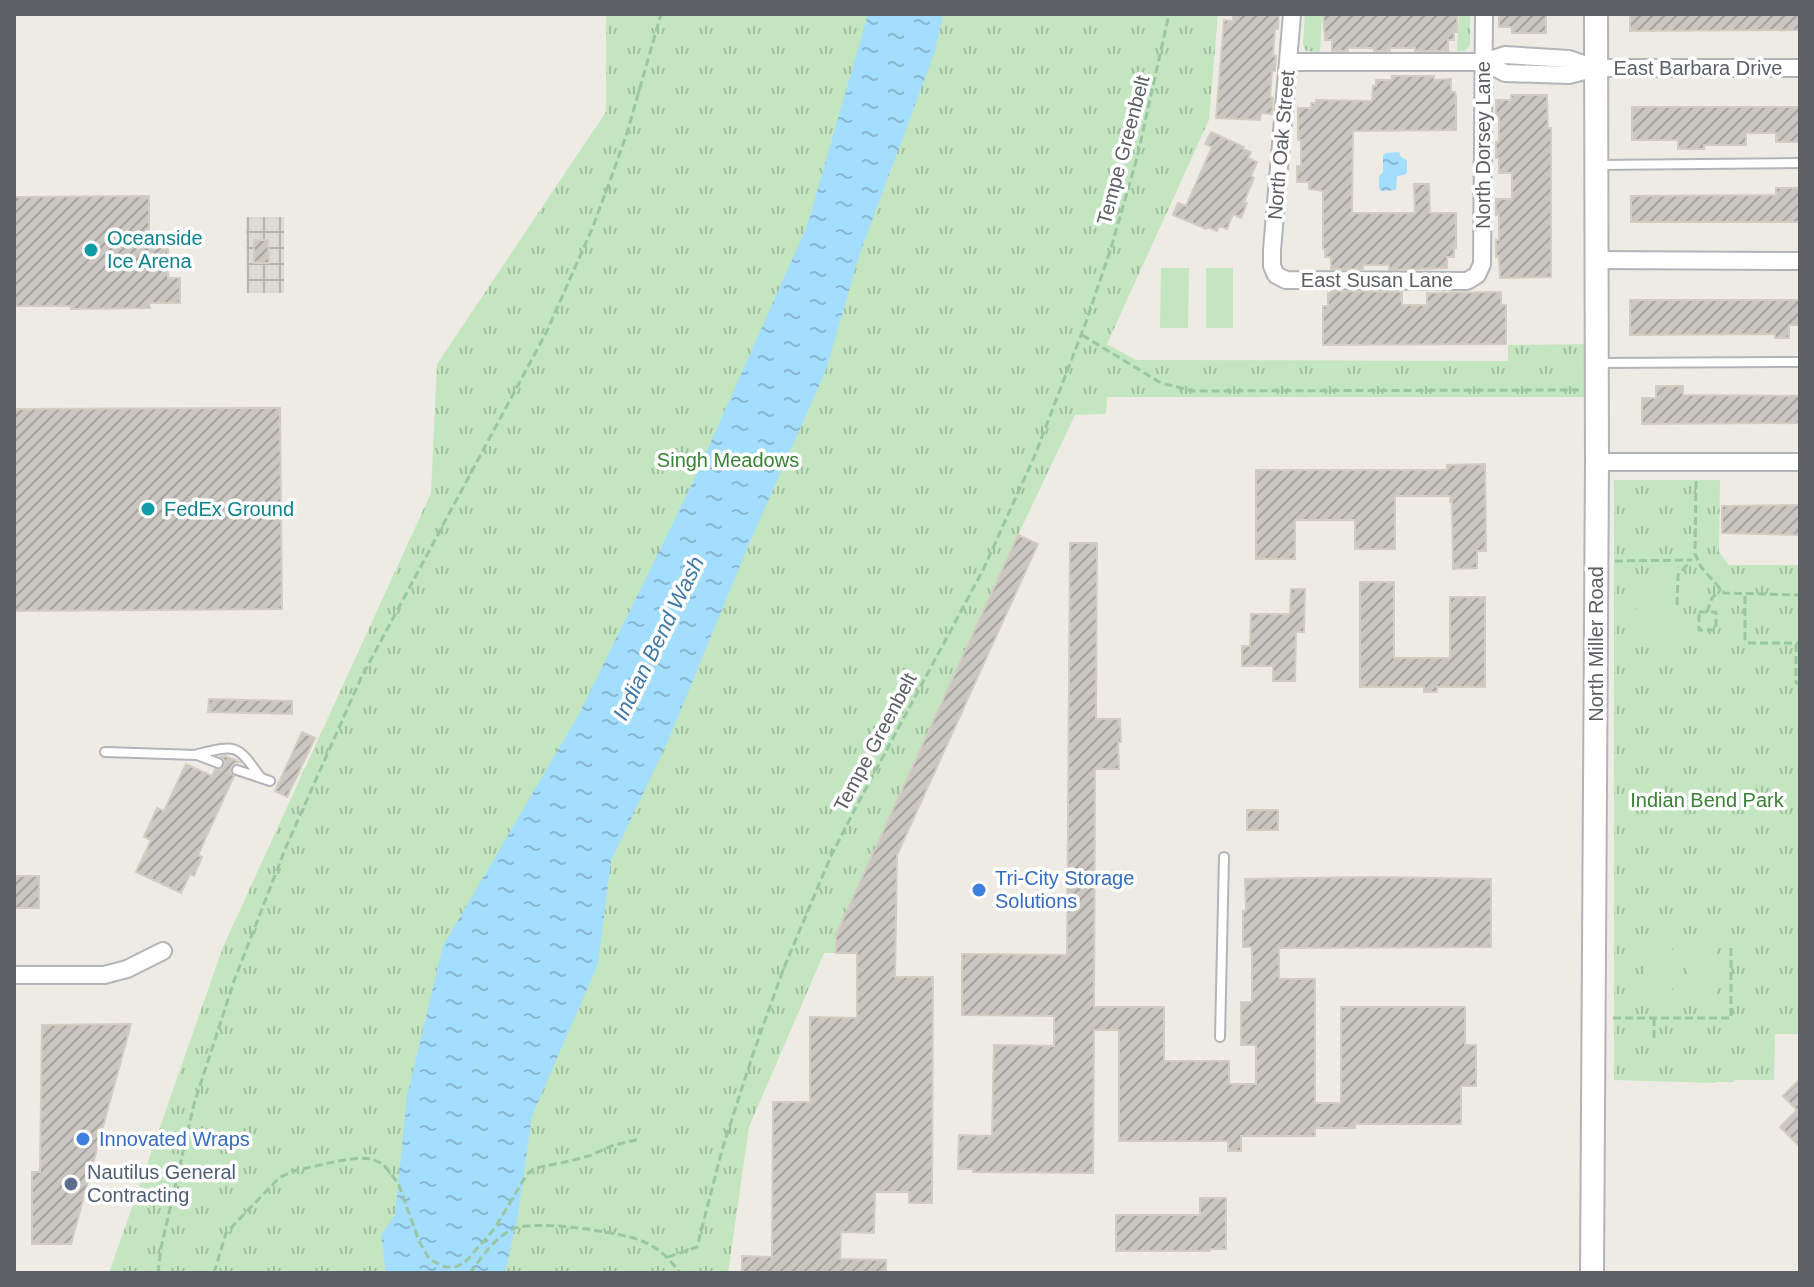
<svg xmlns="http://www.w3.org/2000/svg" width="1814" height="1287" viewBox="0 0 1814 1287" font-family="Helvetica,sans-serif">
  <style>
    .industrial { fill: url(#industrial-grid) }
    .park { fill: url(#park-tufts) }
    .garden { fill: #c3e6c1 }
    .water { fill: url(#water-ripples) }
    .building { fill: url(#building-hatch); stroke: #d3ccc2; stroke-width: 2 }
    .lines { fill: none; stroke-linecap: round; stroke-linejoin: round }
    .lane-casing { stroke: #b1b5b9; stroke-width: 12 }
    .street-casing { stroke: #b1b5b9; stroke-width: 20 }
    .secondary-casing { stroke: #b0b4b9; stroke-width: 26 }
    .path { stroke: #9ac6a3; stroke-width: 3; stroke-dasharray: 8 4; stroke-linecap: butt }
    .lane { stroke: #fff; stroke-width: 8 }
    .street { stroke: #fff; stroke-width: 16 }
    .secondary { stroke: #fff; stroke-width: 22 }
    .culture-dot { fill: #0f9aa8; stroke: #fff; stroke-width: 3 }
    .shop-dot { fill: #3f7fe0; stroke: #fff; stroke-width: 3 }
    .service-dot { fill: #5c6f8a; stroke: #fff; stroke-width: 3 }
    .labels { text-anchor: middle; stroke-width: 7; stroke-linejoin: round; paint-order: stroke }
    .street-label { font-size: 20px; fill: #5c6064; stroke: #fff }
    .culture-label { font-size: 20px; fill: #0d838f; stroke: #fff; text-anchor: start }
    .park-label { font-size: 20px; fill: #388235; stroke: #fff }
    .shop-label { font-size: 20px; fill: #366cbe; stroke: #fff; text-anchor: start }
    .service-label { font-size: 20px; fill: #4e5e75; stroke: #fff; text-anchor: start }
    .water-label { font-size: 22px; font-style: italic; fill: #3f7aa7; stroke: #fff }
  </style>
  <defs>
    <pattern id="industrial-grid" width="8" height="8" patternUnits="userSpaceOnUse" patternTransform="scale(2)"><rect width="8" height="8" fill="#dddad6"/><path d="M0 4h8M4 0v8" fill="none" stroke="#b6b4b1"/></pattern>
    <pattern id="park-tufts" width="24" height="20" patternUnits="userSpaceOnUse" patternTransform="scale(2)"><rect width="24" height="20" fill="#c3e6c1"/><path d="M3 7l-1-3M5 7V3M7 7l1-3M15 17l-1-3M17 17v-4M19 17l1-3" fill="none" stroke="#a2bea0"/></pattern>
    <pattern id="water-ripples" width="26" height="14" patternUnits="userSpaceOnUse" patternTransform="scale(2)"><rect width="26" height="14" fill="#a4defe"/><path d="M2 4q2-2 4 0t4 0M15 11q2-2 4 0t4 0" fill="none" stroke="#89b7d1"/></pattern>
    <pattern id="building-hatch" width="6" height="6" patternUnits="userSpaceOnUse" patternTransform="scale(2)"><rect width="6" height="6" fill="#cac6c1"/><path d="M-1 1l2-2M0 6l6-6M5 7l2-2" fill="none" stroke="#a7a4a0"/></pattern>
  </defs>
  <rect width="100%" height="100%" fill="#eeebe4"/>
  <path class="industrial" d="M246,217H284V293H247Z"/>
  <path class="park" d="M606,14H1218L1209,120L1107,344L1136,360L1508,361V345L1597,344V397H1107L1106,414L1075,415L1018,535L836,935V953H824L749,1127L728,1273H109L223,947L431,493L437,364L606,112Z
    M1305,14H1322L1320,52L1306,51L1303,44Z
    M1459,14H1470V45L1465,51H1457Z
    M1614,480H1720L1719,552L1729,565H1800V1034H1775L1774,1080H1734V1082H1716L1715,1083L1614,1080Z"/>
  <path class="garden" d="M1161,268H1189L1188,328H1160Z
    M1206,268H1233V328H1206Z
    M1636,584H1675L1676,646L1636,647Z
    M1644,937H1672V999L1644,998Z
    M1688,937L1717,938V998H1688Z"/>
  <path class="water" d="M868,14H943L935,51L859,256L826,370L749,544L668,741L611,861L598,964L532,1116L518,1215L505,1273H386L381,1235L395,1215L407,1096L443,946L579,714L693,482L807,226Z
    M1399,152L1401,157L1407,160V173L1404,175L1397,176L1396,190L1381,191L1379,188V176L1383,172V155L1386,153Z"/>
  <path class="building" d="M1233,14H1279L1278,29H1275L1273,55L1276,56L1275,71H1272L1270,97L1273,98L1272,114L1261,113L1260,120L1216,118L1224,20L1233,21Z
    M1323,14H1457V32H1454V40H1448V51H1415V48H1390V51H1374V48H1348V51H1332V40H1325Z
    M1499,14H1546V33H1512V27H1499Z
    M1630,14H1800V30L1630,31Z
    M1392,76H1434V80L1451,79V92H1455L1456,96V130L1353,131L1352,213H1415L1414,184H1429L1430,213H1456V248H1454V257H1447V268L1389,270V265H1363V269H1331V257H1325V249H1323V191L1309,189V182H1297V166H1301V140H1298V108H1311V103H1316V100L1372,101L1373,86H1376V80H1392Z
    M1511,95H1547L1548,128H1551V277L1500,278L1499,256L1496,257V240H1499V215H1496V199H1512V173H1499V158H1496V142H1499V116H1496V100H1511Z
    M1632,107H1800L1799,142H1776V133H1746V145H1704V149H1678V140H1632Z
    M1211,132L1244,147L1243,149L1251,152L1248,158L1257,162L1251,176L1254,178L1244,202L1247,203L1241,218L1233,214L1227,229L1219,226L1217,231L1207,227L1206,229L1173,215L1178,203L1186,206L1212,147L1205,144Z
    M1776,188H1800V222H1631V196L1776,195Z
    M149,196V240H168V278H180V303H149L150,308L71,309V306H14V197Z
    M254,240H268L269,263H254Z
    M1331,291L1402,292V305H1427V293L1501,292V305H1506V344L1323,345V306H1328V293H1331Z
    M1630,300H1800V325H1789V338H1775V334L1630,335Z
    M1656,386H1683V395L1799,396V423L1642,424V398H1656Z
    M280,408L282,609L14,611V409Z
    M1485,464L1486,551H1477V568L1453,569L1452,502H1450V496H1395V549H1355V520H1295V559H1256V470H1447V465Z
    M1800,505V535L1722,533V506Z
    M1018,535L1038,544L897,855L895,977H933L932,1203H909V1192H875L874,1233L841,1232L840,1259L886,1260V1273L742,1272V1256L772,1257L773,1102H810V1017L857,1018V953H836V935Z
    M1070,543H1097L1096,719H1120L1121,742H1118L1119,769H1095L1094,1007H1164V1061H1229V1084H1256V1045H1241V1002H1252V947H1243V911H1246L1245,879L1375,877L1491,879V947L1279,948V979H1315V1103H1341V1007H1465V1045H1476V1086H1461V1124H1355V1128H1315V1136H1241V1151H1228V1141H1119V1030H1094L1093,1173L973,1172V1169H958L959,1135L992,1136L994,1045L1054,1046V1016L962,1015V954L1067,955Z
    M1360,582H1394V658H1450V597H1485V687H1437V692H1424V687H1360Z
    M1291,589H1305L1304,632H1296L1295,681H1273V666H1242V646H1250L1251,614H1290Z
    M209,699L292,701V714L208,712Z
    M302,732L315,738L287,797L275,791Z
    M225,756L240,762L235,763L231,767L230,772L234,776L198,855L202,857L194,876L190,874L181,893L136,872L151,840L144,837L148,828L157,808L164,811L186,764L212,776L215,769L220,770L224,766L225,761L221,757Z
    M1247,810H1278V830H1247Z
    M14,876H39V908H14Z
    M131,1024L71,1244H32V1172H40L42,1025Z
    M1800,1079V1147L1780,1127L1797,1110L1783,1096Z
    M1200,1198H1226V1249H1210V1251H1116V1215H1200Z"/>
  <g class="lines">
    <g class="lane-casing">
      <path id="lane" d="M1597,165L1800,163
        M1598,363L1800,362
        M105,752L197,755L218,763
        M198,754C238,744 237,745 261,778
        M237,770L270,781
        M1220,1037L1224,857"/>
    </g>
    <g class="street-casing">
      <path id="street" d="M1292,14L1272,250V266L1276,275L1286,280L1467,281L1477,275L1482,264L1484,14
        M1289,62H1484L1505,55L1569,59L1595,68
        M1484,62L1505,73L1569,75L1596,68H1800
        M1597,260L1800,261
        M1597,462H1800
        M14,975H104L127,969L163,951"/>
    </g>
    <g class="secondary-casing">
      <path id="secondary" d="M1592,1273L1597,462L1596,14"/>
    </g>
    <path class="path" d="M1082,335L1161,383L1193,391L1579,390
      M1696,481L1695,554L1701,567L1724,593L1800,595
      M1615,561L1692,560
      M1745,596V639L1748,643H1800
      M1677,605L1678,575L1690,562
      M1699,612H1716V630H1699Z
      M1707,612L1712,598L1721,589
      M1796,644V683H1800
      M1613,1018H1731V945
      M1654,1018V1042
      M668,1257L697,1247L722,1150L752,1057L783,970L831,856L856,807L983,570L1035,455L1086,322L1111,248L1137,158L1169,14
      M158,1273L161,1248L194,1104L234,981L286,847L361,678L547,331L592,229L611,178L627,133L661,14
      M214,1273L226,1233L279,1178L293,1171L338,1161L360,1158L372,1159L383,1164L398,1183L419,1241L429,1259L445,1267H456L466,1261L495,1228L527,1174L536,1168L570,1161L589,1156L614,1145L640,1139
      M470,1273C482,1257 494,1238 513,1229C533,1219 621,1232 642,1241C659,1248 670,1259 680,1273"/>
    <use href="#lane" class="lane"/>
    <use href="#street" class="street"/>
    <use href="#secondary" class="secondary"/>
  </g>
  <g class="culture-dot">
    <circle cx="91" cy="250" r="8"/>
    <circle cx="148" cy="509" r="8"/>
  </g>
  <g class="shop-dot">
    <circle cx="979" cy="890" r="8"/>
    <circle cx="83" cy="1139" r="8"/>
  </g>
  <circle class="service-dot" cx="71" cy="1184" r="8"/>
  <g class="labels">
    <g class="street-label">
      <text x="1698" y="75">East Barbara Drive</text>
      <text transform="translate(1281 145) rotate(-85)" y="7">North Oak Street</text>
      <text transform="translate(1483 145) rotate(-90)" y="7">North Dorsey Lane</text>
      <text transform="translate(1123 150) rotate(-75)" y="7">Tempe Greenbelt</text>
      <text x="1377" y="287">East Susan Lane</text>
      <text transform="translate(1596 644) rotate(-90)" y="7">North Miller Road</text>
      <text transform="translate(875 742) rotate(-62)" y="7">Tempe Greenbelt</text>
    </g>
    <g class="culture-label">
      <text x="107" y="245">Oceanside<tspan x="107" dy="23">Ice Arena</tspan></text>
      <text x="164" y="516">FedEx Ground</text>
    </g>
    <g class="park-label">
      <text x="728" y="467">Singh Meadows</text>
      <text x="1707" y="807">Indian Bend Park</text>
    </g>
    <g class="shop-label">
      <text x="995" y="885">Tri-City Storage<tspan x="995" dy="23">Solutions</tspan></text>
      <text x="99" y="1146">Innovated Wraps</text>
    </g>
    <g class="service-label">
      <text x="87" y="1179">Nautilus General<tspan x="87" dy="23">Contracting</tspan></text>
    </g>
    <g class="water-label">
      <text transform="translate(658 638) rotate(-64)" y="8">Indian Bend Wash</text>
    </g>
  </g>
  <rect width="1814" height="1287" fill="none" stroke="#5c6064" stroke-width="32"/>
</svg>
